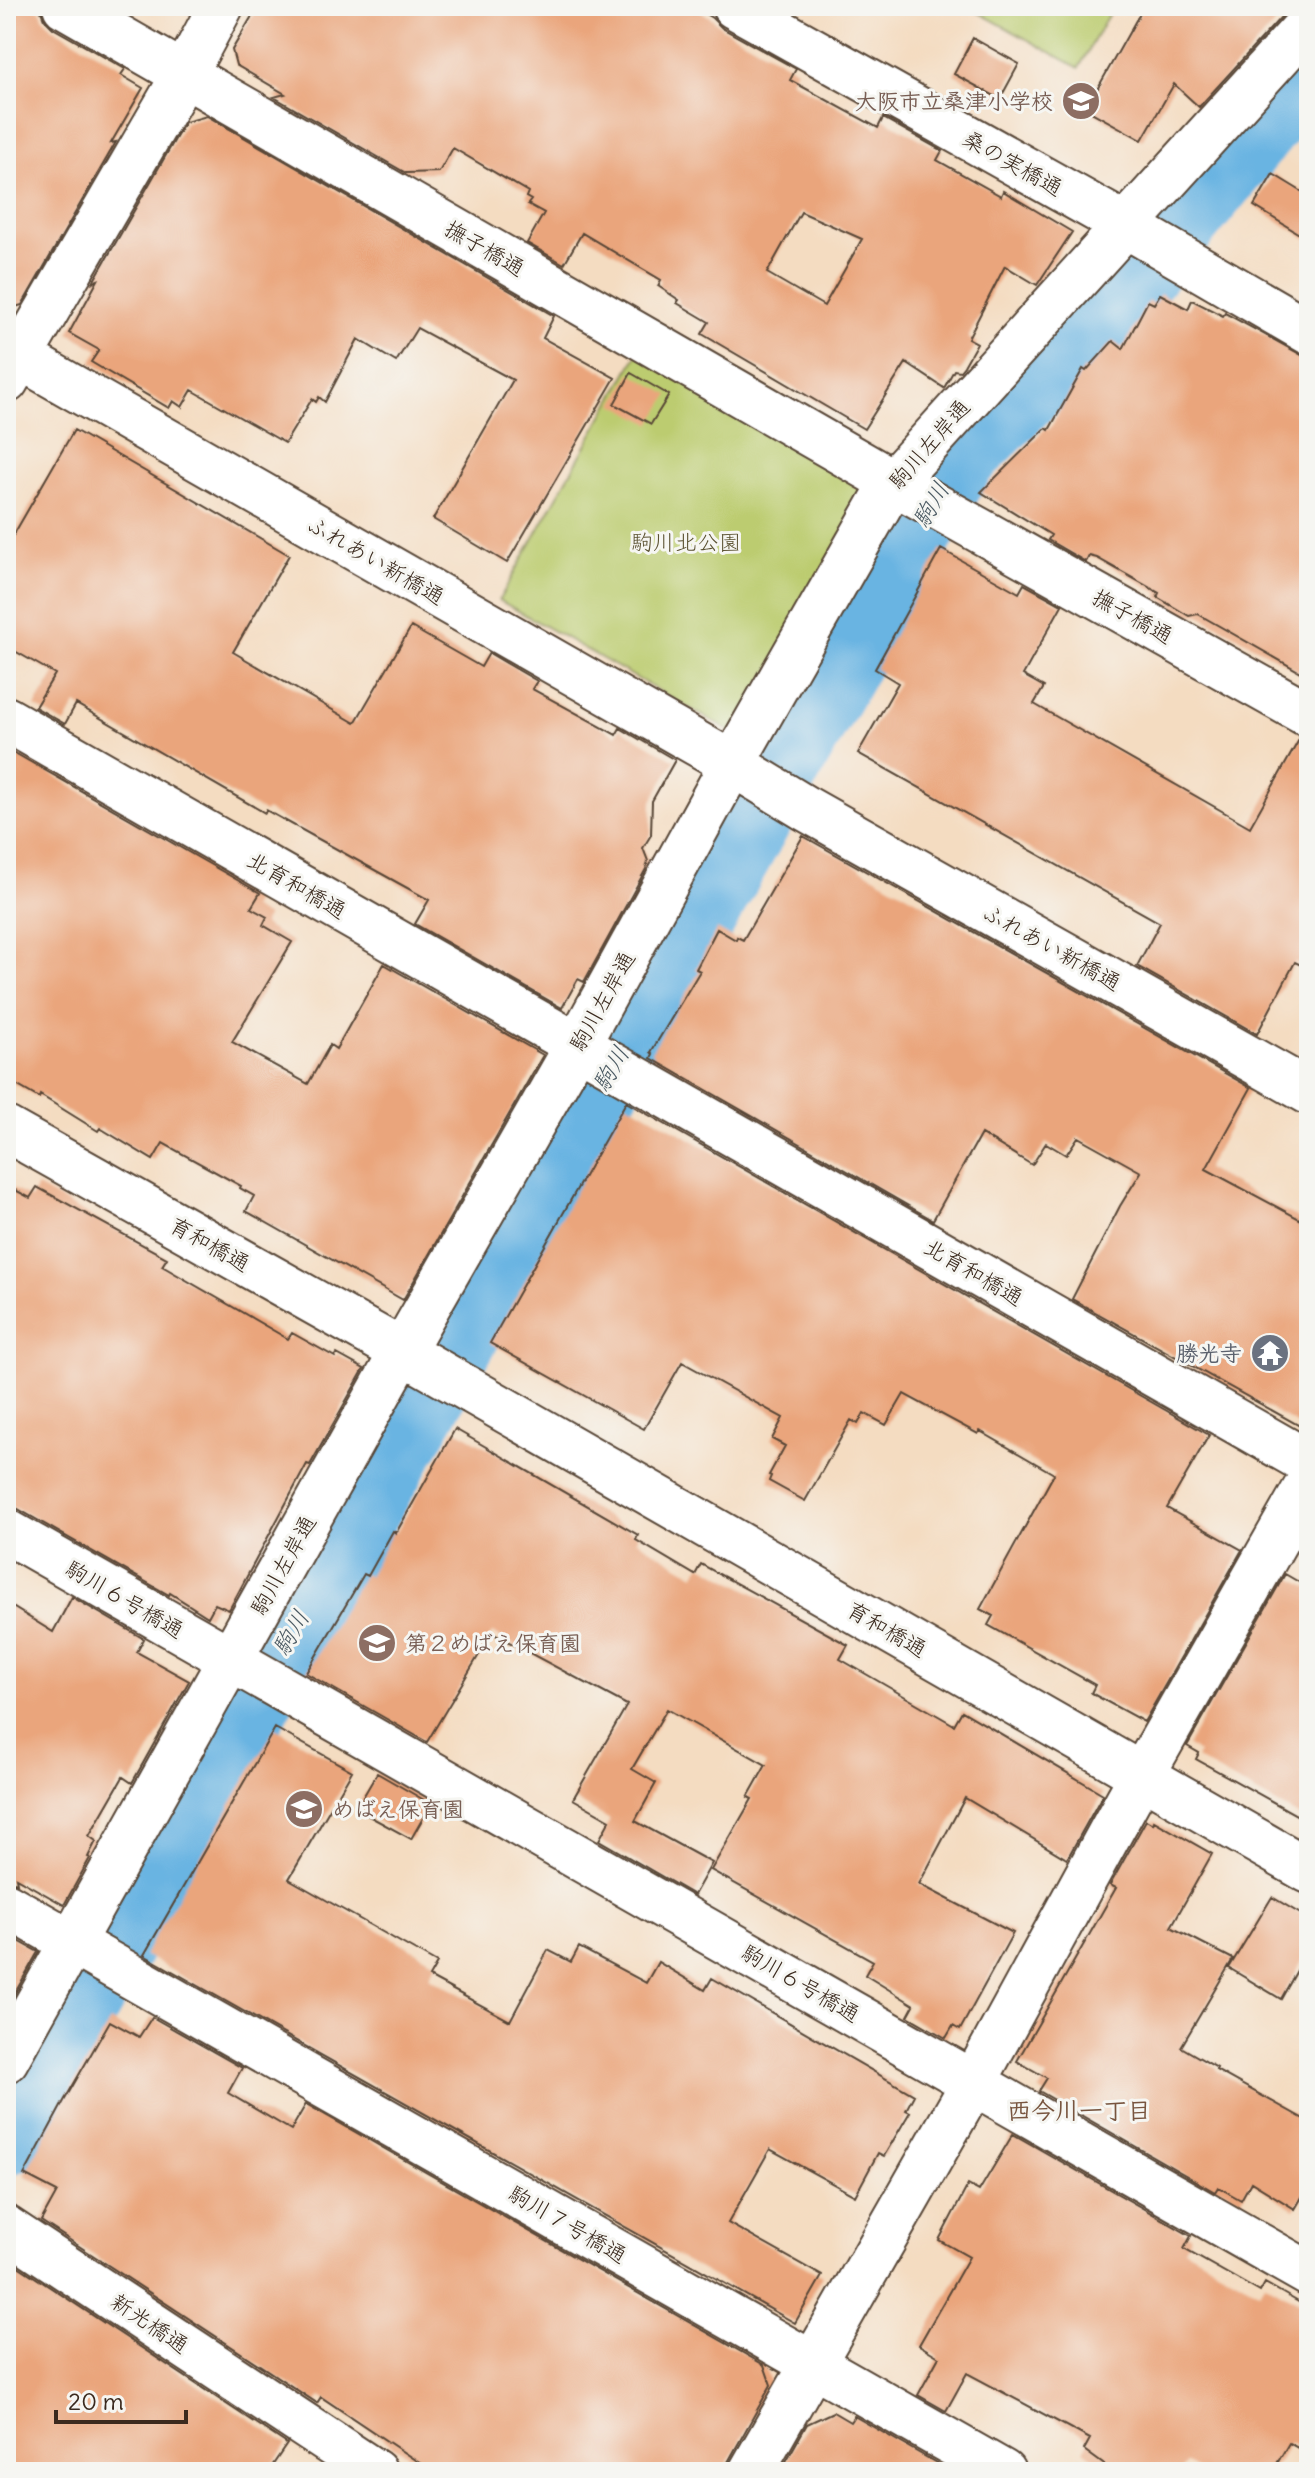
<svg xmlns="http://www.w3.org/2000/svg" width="1315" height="2478" viewBox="0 0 1315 2478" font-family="Delius,'Klee One',sans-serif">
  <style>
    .green { fill: #bccc6f; stroke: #7c7b46; stroke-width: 2 }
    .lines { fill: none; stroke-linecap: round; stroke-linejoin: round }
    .river { stroke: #69b4e2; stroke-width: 78 }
    .building { fill: #eaa57c; fill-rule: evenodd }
    .minor-casing { stroke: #574536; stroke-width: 48 }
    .minor { stroke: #fff; stroke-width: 44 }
    .labels { text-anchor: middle; stroke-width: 6; stroke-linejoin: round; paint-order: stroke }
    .education-label { font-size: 22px; font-weight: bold; fill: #785e54; stroke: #f6f6f2; text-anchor: start }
    .street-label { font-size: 22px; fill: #3b2a1e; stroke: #f6f6f2 }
    .park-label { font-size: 22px; fill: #5b5232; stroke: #f6f6f2 }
    .worship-label { font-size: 22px; font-weight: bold; fill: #5b616d; stroke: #f6f6f2; text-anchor: end }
    .water-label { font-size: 24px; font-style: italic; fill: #4b5a63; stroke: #f6f6f2 }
    .neighbourhood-label { font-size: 24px; font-weight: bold; fill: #78553f; stroke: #f6f6f2 }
  </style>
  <rect width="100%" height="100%" fill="#f6f6f2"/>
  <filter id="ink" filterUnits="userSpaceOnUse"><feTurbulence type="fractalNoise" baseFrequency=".0125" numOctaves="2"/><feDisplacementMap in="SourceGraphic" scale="16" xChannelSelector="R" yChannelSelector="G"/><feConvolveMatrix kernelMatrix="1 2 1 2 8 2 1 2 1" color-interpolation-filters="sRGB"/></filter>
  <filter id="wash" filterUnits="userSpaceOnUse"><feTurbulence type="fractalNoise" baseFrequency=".006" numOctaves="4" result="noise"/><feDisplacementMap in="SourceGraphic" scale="32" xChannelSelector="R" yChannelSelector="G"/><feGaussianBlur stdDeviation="1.8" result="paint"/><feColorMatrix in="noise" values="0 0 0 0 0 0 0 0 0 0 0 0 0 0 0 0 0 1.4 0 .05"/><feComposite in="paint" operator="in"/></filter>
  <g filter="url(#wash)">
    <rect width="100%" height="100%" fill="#f4dcc1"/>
    <path class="green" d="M967,6H1113L1079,68Z
      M638,353L872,487L735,734L499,600Z"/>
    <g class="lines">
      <path class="river" d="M6,2136L958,457L1122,292L1295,82L1309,69"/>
    </g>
    <g id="blocks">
      <path class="building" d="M6,6H32L41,11L44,19L53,28L125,69L121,75L143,88L111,143L116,142L22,305L6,310Z
        M258,6H692L712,18L722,28L796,69L790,80L878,128L883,118L942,151L937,160L1001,196L1003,191L1072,232L1037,285L1005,266L968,338L977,343L964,366L960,371L954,370L944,388L906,363L864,429L702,334L709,322L677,303L679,300L658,286L661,280L582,233L564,264L527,243L544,213L528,204L531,200L526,197L528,192L453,148L439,172L406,173L274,97L285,94L236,65L232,50ZM801,212L862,239L824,306L767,273Z
        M1144,6H1291L1199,107L1174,84L1142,140L1086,109Z
        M973,38L1019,64L1000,99L954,74Z
        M207,116L554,316L543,338L615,378L507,563L433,519L513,380L417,328L396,362L358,339L325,402L319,397L316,402L312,399L285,443L192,390L182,407L173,401L169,408L91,362L99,350L69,333L98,280L93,282L185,122Z
        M1273,174L1309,196V240L1254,206Z
        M1160,294L1188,309L1192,300L1223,316L1225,313L1309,359V677L1198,614L1189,616L1157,597L1159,593L1097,558L1089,556L1086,562L1048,540L1051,535L981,492L1046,428L1049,430L1083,369L1086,371L1113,341L1123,349L1148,301L1154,304Z
        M631,373L669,395L651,424L614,404Z
        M74,430L289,555L233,652L355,723L411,627L481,667L489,653L537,681L532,689L616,735L620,728L675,760L652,801L651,835L643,848L648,861L646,869L584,982L578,979L562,1008L415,924L429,900L266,810L265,813L76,704L65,724L35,707L55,674L6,646V548Z
        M941,549L1019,593L1024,584L1062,605L1023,675L1044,687L1034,704L1250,827L1300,738L1309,740V969L1295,962L1257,1034L1137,966L1160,923L858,753L898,683L875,669Z
        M6,748L260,893L251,908L267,917L263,925L292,942L232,1042L308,1084L330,1045L336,1049L384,964L543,1055L403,1300L246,1211L254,1196L240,1188L241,1186L163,1143L153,1160L100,1128L98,1131L40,1095L39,1098L6,1079Z
        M803,836L1251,1088L1206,1169L1309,1224V1431L1072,1299L1120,1206L1141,1172L1078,1137L1066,1155L1046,1143L1032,1165L981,1134L933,1220L651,1058L653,1054L651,1052L700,971L696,969L717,929L736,940L737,937L743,940Z
        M626,1102L1209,1435L1167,1508L1242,1550L1144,1722L1091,1693L1095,1685L988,1625L993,1616L980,1609L1054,1474L980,1431L978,1434L904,1394L886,1425L864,1413L858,1424L851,1420L805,1501L769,1481L771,1476L769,1475L785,1446L772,1439L783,1418L682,1362L644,1429L490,1343Z
        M6,1185L30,1198L37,1187L167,1258L162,1266L288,1339L292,1333L335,1357L337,1354L364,1369L310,1465L307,1464L229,1610L215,1604L208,1617L170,1593L169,1595L18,1509L6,1506Z
        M455,1429L638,1535L636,1540L695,1575L701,1564L848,1645L840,1659L954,1725L962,1711L1103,1794L1067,1859L965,1798L919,1884L1013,1933L960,2030L953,2026L946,2038L908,2016L914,2005L865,1975L873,1961L711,1870L752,1799L748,1797L766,1765L667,1709L632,1769L656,1783L635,1821L712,1863L694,1895L599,1840L610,1820L573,1799L627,1705L492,1633L427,1742L306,1673L364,1574L368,1576L393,1531L396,1533Z
        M1285,1574L1309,1588V1822L1196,1759L1199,1753L1187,1746Z
        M72,1597L144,1639L137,1652L189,1681L132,1783L123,1777L89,1836L96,1841L88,1857L90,1858L64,1905L16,1878L17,1883L6,1880V1603L53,1632Z
        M275,1728L352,1771L289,1879L437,1963L429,1977L510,2021L548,1950L571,1962L579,1947L646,1983L658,1962L705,1990L712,1978L914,2095L906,2110L910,2112L884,2156L878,2153L855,2196L770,2149L728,2223L822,2276L795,2323L144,1955Z
        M377,1773L431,1804L411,1839L356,1809Z
        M1146,1820L1153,1824L1154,1821L1212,1854L1171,1927L1233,1959L1181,2047L1217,2068L1216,2070L1309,2122V2185L1295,2209L1251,2182L1241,2200L1218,2187L1215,2192L1039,2091L1047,2078L1017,2061L1116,1888L1110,1885Z
        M1272,1897L1309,1919V1949L1281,1999L1229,1968Z
        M6,1934L38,1952L6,2009Z
        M152,2017L242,2068L228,2093L291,2130L306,2104L764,2365L771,2385L728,2462L726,2472H433L321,2397L317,2403L41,2221L57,2192L24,2175L64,2101L110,2021L139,2037Z
        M1013,2134L1191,2236L1184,2249L1260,2292L1265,2283L1309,2308V2454L1289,2443L1272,2472H1202L1186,2463L1180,2472H1114L1084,2450L1090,2439L967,2373L946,2411L918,2395L939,2357L919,2345L969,2257L939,2240L968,2185L979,2191Z
        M6,2258L287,2444L268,2472H6Z
        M833,2412L850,2422L854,2416L952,2472H780L807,2424Z"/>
    </g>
  </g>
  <g filter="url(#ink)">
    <use href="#blocks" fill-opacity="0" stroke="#574536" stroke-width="2"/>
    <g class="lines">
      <g class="minor-casing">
        <path id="minor" d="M65,6L893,482L1309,715
          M734,6L1125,225L1309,332
          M6,349L726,760L805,808L1309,1092
          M6,381L184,75L221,6
          M6,719L1309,1463
          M6,1129L414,1358L1309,1871
          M6,1531L1309,2274
          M6,1905L1003,2472
          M6,2060L416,1327L577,1046L732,764L893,482L1309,23
          M6,2228L375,2472
          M751,2472L974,2082L1128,1800L1309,1482"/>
      </g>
      <use href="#minor" class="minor"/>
    </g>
  </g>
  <defs>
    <g id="school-disc" transform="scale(2)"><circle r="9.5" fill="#8d6e63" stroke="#f6f6f2"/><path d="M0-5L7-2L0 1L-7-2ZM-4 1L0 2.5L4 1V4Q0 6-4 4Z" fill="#fff"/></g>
    <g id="temple-disc" transform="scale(2)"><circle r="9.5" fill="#6b7280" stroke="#f6f6f2"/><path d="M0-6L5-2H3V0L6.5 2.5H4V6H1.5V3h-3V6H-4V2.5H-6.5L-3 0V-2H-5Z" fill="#fff"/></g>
  </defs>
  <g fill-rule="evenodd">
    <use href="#school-disc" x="1081" y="101"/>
    <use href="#temple-disc" x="1270" y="1353"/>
    <use href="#school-disc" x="377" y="1643"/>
    <use href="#school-disc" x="304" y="1809"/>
  </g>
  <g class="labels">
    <g class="education-label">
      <text x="1053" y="109" text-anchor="end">大阪市立桑津小学校</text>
      <text x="405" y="1651">第２めばえ保育園</text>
      <text x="332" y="1817">めばえ保育園</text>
    </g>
    <g class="street-label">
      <text transform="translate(1013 163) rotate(29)" y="8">桑の実橋通</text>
      <text transform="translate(485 248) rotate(30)" y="8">撫子橋通</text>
      <text transform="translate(929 444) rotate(-49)" y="8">駒川左岸通</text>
      <text transform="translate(376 560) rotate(30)" y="8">ふれあい新橋通</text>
      <text transform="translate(1133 616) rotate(29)" y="8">撫子橋通</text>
      <text transform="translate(297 885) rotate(30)" y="8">北育和橋通</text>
      <text transform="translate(1052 947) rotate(29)" y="8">ふれあい新橋通</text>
      <text transform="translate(602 1001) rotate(-61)" y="8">駒川左岸通</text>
      <text transform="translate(210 1244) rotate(29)" y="8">育和橋通</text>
      <text transform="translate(974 1272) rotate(30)" y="8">北育和橋通</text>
      <text transform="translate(283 1565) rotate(-61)" y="8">駒川左岸通</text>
      <text transform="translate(125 1599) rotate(30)" y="8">駒川６号橋通</text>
      <text transform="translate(887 1629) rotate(30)" y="8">育和橋通</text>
      <text transform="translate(801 1983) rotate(30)" y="8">駒川６号橋通</text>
      <text transform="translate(568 2224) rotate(30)" y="8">駒川７号橋通</text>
      <text transform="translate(150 2323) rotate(34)" y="8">新光橋通</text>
    </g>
    <g class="park-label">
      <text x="686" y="550">駒川北公園</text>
    </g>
    <g class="worship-label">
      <text x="1242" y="1361">勝光寺</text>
    </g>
    <g class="water-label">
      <text transform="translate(931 505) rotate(-60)" y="8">駒川</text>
      <text transform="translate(611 1069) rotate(-60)" y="8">駒川</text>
      <text transform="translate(291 1633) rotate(-60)" y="8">駒川</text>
    </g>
    <g class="neighbourhood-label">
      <text x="1079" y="2119">西今川一丁目</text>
    </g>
  </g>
  <rect width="1315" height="2478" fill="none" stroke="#f6f6f2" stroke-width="32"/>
  <path d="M56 2410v12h130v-12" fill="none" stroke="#3b2a1e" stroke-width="4"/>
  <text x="68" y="2410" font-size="24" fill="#3b2a1e" stroke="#f6f6f2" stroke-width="6" paint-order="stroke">20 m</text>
</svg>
